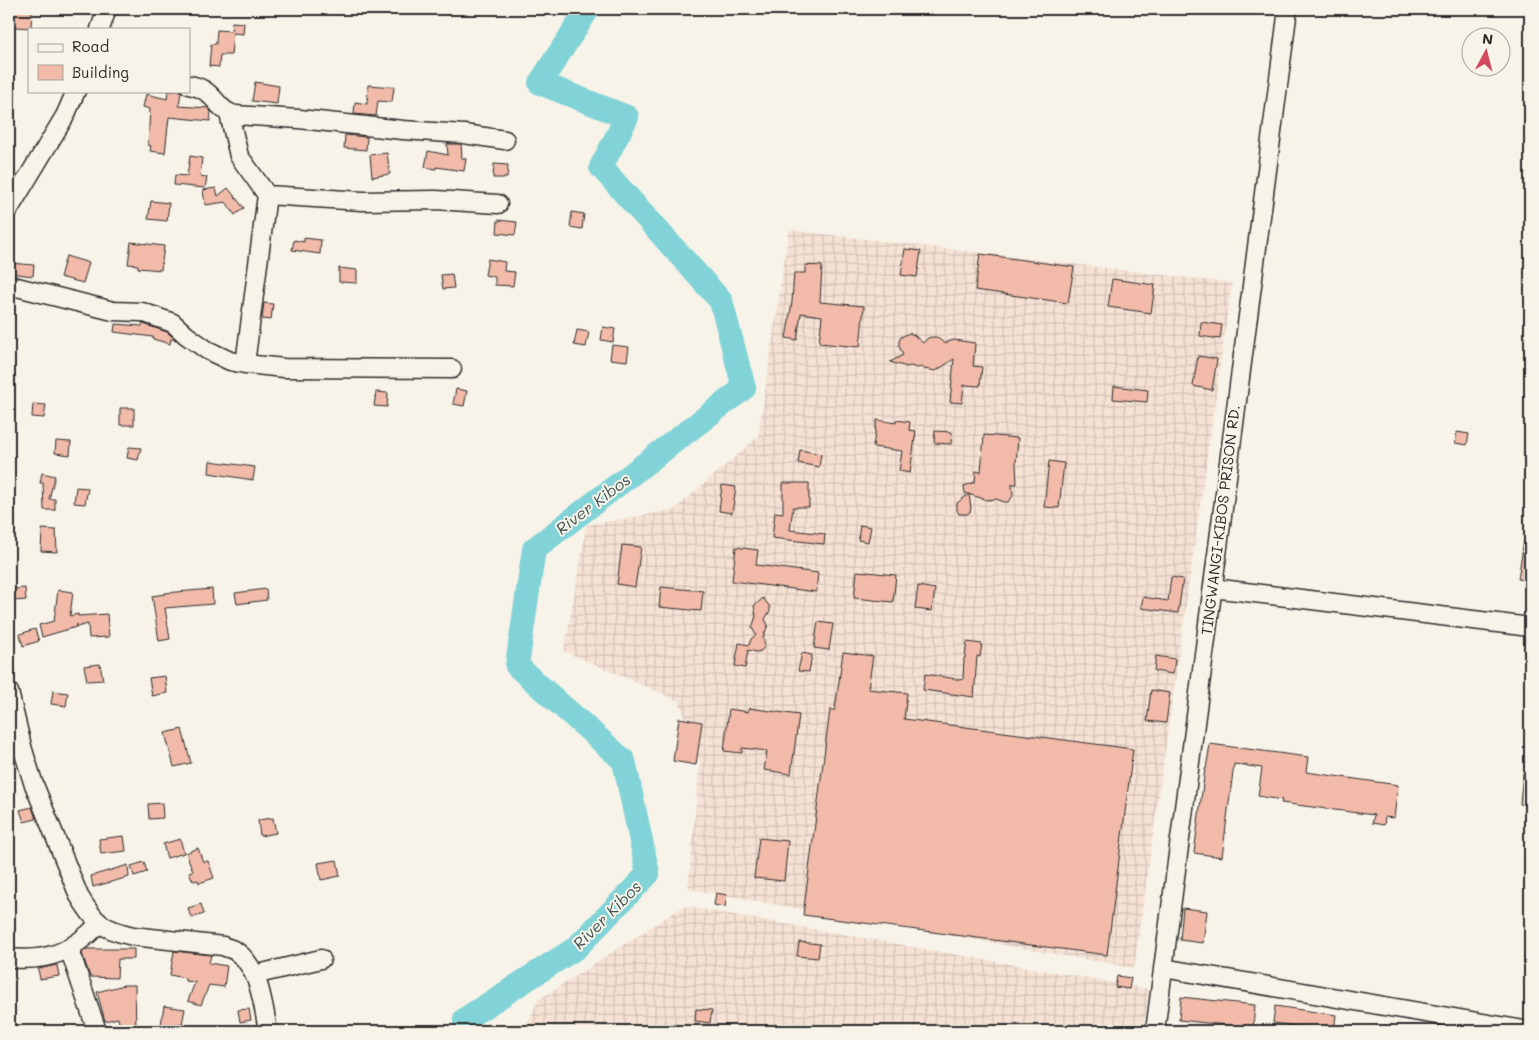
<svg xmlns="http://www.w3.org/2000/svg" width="1539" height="1040" viewBox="0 0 1539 1040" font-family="Mali,sans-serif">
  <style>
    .industrial { fill: url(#industrial-grid) }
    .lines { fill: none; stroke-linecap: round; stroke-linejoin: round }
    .river { stroke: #81d3d7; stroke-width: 24 }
    .building { fill: #f2baa9; stroke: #2b2b2b }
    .minor-casing { stroke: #2b2b2b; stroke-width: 21 }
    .minor { stroke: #f7f3e8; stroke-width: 18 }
    .labels { text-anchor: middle; stroke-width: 4; stroke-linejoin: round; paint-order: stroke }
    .street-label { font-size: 15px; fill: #2b2b2b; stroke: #f7f3e8 }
    .water-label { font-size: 16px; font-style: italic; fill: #405556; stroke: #f7f3e8 }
  </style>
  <defs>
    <pattern id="industrial-grid" width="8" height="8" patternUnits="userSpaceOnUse" patternTransform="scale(1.25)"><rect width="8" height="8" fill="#f6e2d5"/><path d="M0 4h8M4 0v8" fill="none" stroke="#d3c2b7"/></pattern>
  </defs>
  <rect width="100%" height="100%" fill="#f7f3e8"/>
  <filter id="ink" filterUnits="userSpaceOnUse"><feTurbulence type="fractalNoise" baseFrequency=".02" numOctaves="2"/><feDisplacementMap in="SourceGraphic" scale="10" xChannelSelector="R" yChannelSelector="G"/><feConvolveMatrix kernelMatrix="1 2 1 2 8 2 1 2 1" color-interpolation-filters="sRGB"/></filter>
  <g filter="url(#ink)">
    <path class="industrial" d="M789,230L1232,283L1134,968L688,889L700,762L679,701L564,651L587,525L674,510L758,437Z
      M684,906L1149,989L1143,1031H525L538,1000Z"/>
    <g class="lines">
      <path class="river" d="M465,1031V1019L576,948L648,874L624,761L517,666L534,549L744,388L721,301L601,167L627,117L540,83L588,9"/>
    </g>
    <path class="building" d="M12,9H32L31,28L15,27V19L11,18Z
      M232,22L244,23L243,34L233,33L231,55H220L219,67L209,66L211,44H216L217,30L231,31Z
      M255,82L279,86L277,104L252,101Z
      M368,85L394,87L392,102L378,101L376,116L354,114L355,102L367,104Z
      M168,91H181L179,106L208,108L211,112L210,121L169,117L165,153L150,151L151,146L148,145L150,109L143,107L146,94L167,99Z
      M345,135L367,137L366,150L344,148Z
      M447,144H461L462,158L466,159L464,171L436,167V169L425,167L428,151L448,155Z
      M387,153L390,174L372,177L370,155Z
      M190,156L202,158L200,176L207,177L205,188L174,185L175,175L187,176Z
      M494,164L508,165L507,178H493Z
      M216,188L218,196L228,188L244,208L235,215L226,202L205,205L203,190Z
      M151,201L169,203L167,221L148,219Z
      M572,212L584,214L582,229L570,227Z
      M498,220L517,222L515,235L497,233Z
      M304,238L321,240L320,254L292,250L294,240L304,242Z
      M131,242L164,246L161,270L138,268V265L128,264Z
      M905,249L921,251L917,277L901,275Z
      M980,254L1074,267L1068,303L975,290Z
      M66,256L89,263L83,283L60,277Z
      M488,259L505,262L504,271L515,272L513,286L495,285V277L485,275Z
      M9,263L34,265L33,276L9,273Z
      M805,265L822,266L820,302L864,306L860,347L819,343L822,316L801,313L797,340L786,338L792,302L794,273H805Z
      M339,268L357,270V283L339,282Z
      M452,274L454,288L443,289L441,275Z
      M1112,279L1155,285L1151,313L1108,307Z
      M264,303L273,304L271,320L262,319Z
      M1201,322L1222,325L1220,339L1200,336Z
      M115,324L142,326L143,324L167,332L176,340L171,339L170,344L153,339V337L114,332Z
      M603,327L615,329L613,342L601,340Z
      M577,330L589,332L586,347L574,345Z
      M909,333L914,335L923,343L928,338L932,337H936L944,343L954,340L975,343L973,366L982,367L980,386L964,385L962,403L950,402L954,359L936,371L924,369L922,367L917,368L910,366L907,367L890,362L903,355L899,346V341L901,337Z
      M612,345L629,347L627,361L610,359Z
      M1198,356L1217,359L1212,390L1193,386Z
      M1114,386L1148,390L1147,402L1113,399Z
      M456,389L467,391L464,406L453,404Z
      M376,392L388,393L387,407L374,406Z
      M33,404L46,405L44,418L32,417Z
      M120,408H134V425H120Z
      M877,420L896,423V420L910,422L909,430L916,431L910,473L899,471L902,451L873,447Z
      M935,431L952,432L951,444L934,443Z
      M1457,432L1469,434L1467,445L1455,443Z
      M984,435L1018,438L1016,463L1017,484H1012L1013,496L1008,502H1004L996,499L987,500L965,493L964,486L975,482L976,471L981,472Z
      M56,441L71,442L70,455L55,453Z
      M129,447L141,448L138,460L127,458Z
      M800,450L821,454L819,467L798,463Z
      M210,461L255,467L253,480L209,473Z
      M1049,461L1064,463L1059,508L1044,507Z
      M42,473L55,476L49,499H55V510H44L43,483H40Z
      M783,483H809V507H793L790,530L825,534L824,544L772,538L775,512L783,513Z
      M722,485L736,487L732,513L719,511Z
      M76,487L88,488L85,504L74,503Z
      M969,494L971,508L970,512L967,514H959L957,510V503Z
      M860,525L871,527L868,542L858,540Z
      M42,529L56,530L57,552L41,551Z
      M1524,540H1530V581L1518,579Z
      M622,545L641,547L635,587L617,584Z
      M736,547L758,550L756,565L818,573L816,592L732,581Z
      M857,571L896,575L893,602L854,598Z
      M1171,577L1183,579L1178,613L1141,608L1143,597L1168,601Z
      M918,586L935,589L932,611L915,609Z
      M661,587L703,591L701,611L659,607Z
      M25,588L26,600L14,601L13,589Z
      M212,589L213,604L165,608L170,639L159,641L152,596L165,594V593Z
      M266,589L267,600L237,604L235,593Z
      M58,590L73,592L70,616L78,614V616L107,614L109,637L89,638L88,624L77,627V624L76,627L42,637L39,625L54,621Z
      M763,598L770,607V611L765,619L768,625L763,638L765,646L761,651L757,652L748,650L745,668L735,666L739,643L749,645L751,639L756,635L752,628L756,616L754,606Z
      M818,622L833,624L829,650L814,648Z
      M35,629L39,641L23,646L20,634Z
      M967,642L982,644L980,657L977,656L974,697L923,690L925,674L963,680L964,658H965Z
      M843,652L873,656L868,689L907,693L904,719L1133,749L1107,955L803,915L830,710H835Z
      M802,653L812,655L809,672L798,671Z
      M1156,656L1175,659L1173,674L1154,671Z
      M100,664L103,680L87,681L84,666Z
      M165,676L167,693L152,696L149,678Z
      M1151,690L1170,693L1166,723L1147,721Z
      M53,691L68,693L66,706L51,704Z
      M749,708L799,715L791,774L764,770L767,751L742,748V753L724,751L729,709L748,712Z
      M679,718L702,722L696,765L673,761Z
      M182,729L191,763L174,767L165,733Z
      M1210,744L1308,757L1306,772L1398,785L1394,818L1385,817L1384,825L1372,823L1374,815L1281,803L1282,800L1258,796L1262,768L1234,764L1222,857L1194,853L1205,769H1206Z
      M1523,773H1530V805L1520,804Z
      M162,803L163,818L149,819L148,804Z
      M32,807L36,819L24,822L20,810Z
      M273,818L276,833L260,836L258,820Z
      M124,836L126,851L101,854L99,839Z
      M759,838L788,841L784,881L754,878Z
      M180,839L184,853L167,858L163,844Z
      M198,848L203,862L208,861L214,878L199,883L198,880L193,881L189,872L193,871L186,853Z
      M337,860L340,876L321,880L318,863Z
      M144,862L147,872L134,876L131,866Z
      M128,865L129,877L93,887L91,876Z
      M716,893L727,895L725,907L714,905Z
      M201,904L204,914L191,918L188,908Z
      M1183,908L1207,911L1203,943L1180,940Z
      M799,942L820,944L818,958L797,956Z
      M86,949H134V959H118L117,978L90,977L82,953Z
      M174,951L211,955L209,963L227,966L224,987L209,985L201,1005L188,1001L195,982L185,981V978L170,975Z
      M57,965L59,976L40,979L38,969Z
      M1117,976L1131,978L1129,989L1115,987Z
      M124,985H135L136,1029L121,1031L118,1018L105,1021L97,992Z
      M1181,997L1255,1005L1253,1028L1179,1020Z
      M164,1006L185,1009L182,1024H178V1031H160Z
      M1275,1006L1336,1015L1334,1031L1273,1023Z
      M249,1009L251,1020L240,1022L238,1010Z
      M696,1009L712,1010L710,1023L695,1021Z"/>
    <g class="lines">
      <g class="minor-casing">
        <path id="minor" d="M100,29L107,9
          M189,85C216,89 215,111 236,115L299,119L403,130L464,134L505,140
          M229,114L239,156L267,195L245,364
          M267,195L362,201L436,200L498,204
          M9,209L65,116L76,91
          M9,285L113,311L142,312L173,323L186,335L207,350L230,361L245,364L284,368L452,369
          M1213,588L1530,627
          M9,692L23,750L33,782L79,896C95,923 102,929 133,936L223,946C227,948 233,949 237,952C260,969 263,1005 268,1031
          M69,948L97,1031
          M9,958C48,962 72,952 99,924
          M1163,968L1530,1031
          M254,975L321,959
          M1155,1031L1288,9"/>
      </g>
      <use href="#minor" class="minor"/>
    </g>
  </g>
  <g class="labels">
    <g class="street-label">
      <text transform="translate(1221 520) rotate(-83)" y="5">TINGWANGI-KIBOS PRISON RD.</text>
    </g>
    <g class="water-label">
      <text transform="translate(593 504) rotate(-37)" y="6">River Kibos</text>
      <text transform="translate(607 915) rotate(-45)" y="6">River Kibos</text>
    </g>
  </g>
  <rect width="1539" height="1040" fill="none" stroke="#f7f3e8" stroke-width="30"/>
  <rect x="15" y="15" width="1509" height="1010" fill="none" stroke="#2b2b2b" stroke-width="2" filter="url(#ink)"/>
  <rect x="28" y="28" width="162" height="65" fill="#f7f3e8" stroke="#a5a39c"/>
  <rect x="38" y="44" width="25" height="8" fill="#f7f3e8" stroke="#a5a39c"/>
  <text x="72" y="52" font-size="15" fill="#2b2b2b">Road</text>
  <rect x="38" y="65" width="25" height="15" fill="#f2baa9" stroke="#a5a39c"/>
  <text x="72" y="78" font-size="15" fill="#2b2b2b">Building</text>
  <g transform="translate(1486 52) rotate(7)"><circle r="24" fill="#f7f3e8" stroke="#a5a39c"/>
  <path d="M0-4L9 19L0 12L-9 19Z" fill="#d1495b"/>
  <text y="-8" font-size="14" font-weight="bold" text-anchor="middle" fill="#2b2b2b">N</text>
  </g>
</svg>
